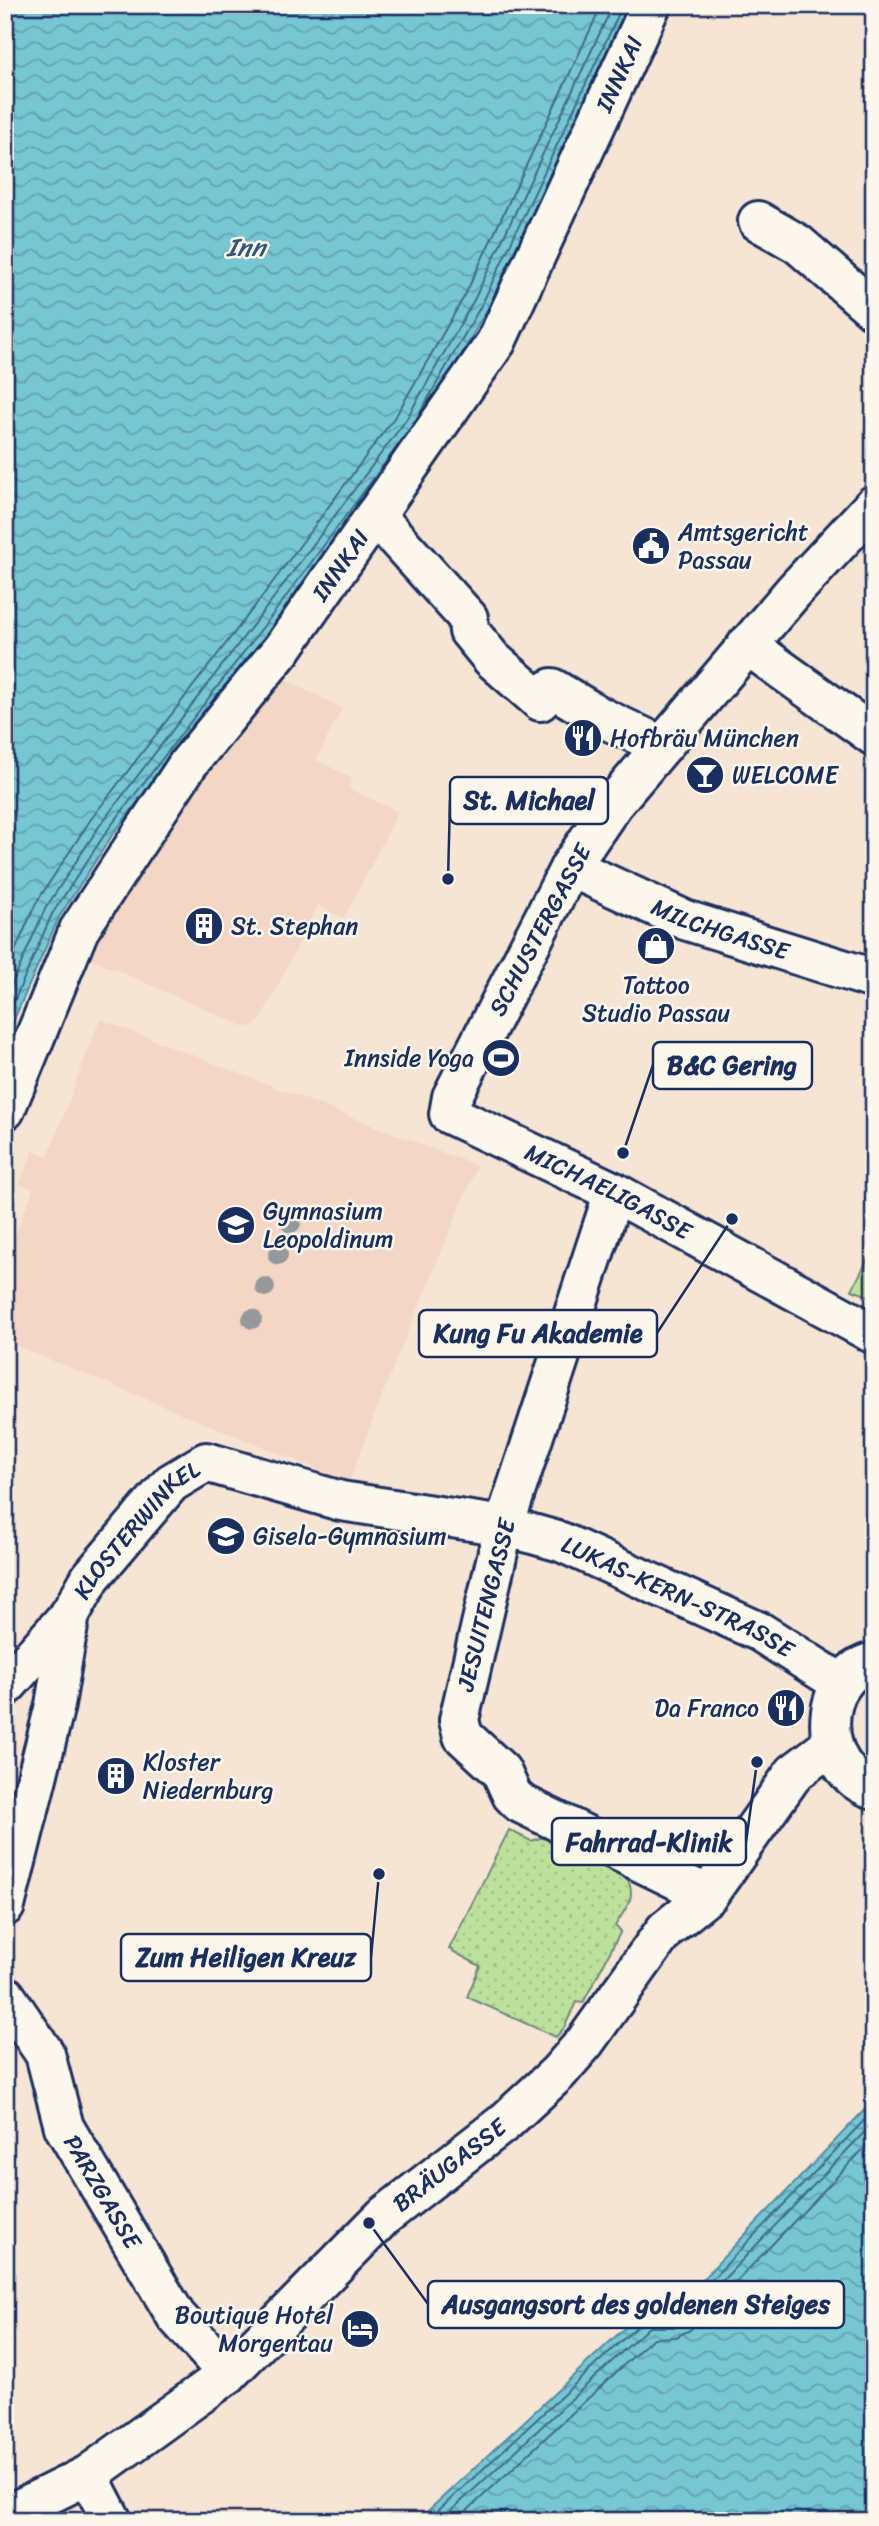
<svg xmlns="http://www.w3.org/2000/svg" width="879" height="2526" viewBox="0 0 879 2526" font-family="Sriracha,sans-serif">
  <style>
    .built { fill: #f3d6c5 }
    .grass { fill: url(#grass-dots); stroke: #6c887d; stroke-width: 2 }
    .water { fill: url(#water-waves); stroke: #528aa4; stroke-width: 2 }
    .lines { fill: none; stroke-linecap: round; stroke-linejoin: round }
    .shore { stroke: #406c8d; stroke-width: 2 }
    .minor-casing { stroke: #1b2f5e; stroke-width: 44 }
    .minor { stroke: #fbf7ec; stroke-width: 38 }
    .tree { fill: #94999c }
    .labels { text-anchor: middle; stroke-width: 5; stroke-linejoin: round; paint-order: stroke }
    .street-label { font-size: 24px; fill: #1b2f5e; stroke: #fbf7ec }
    .poi-label { font-size: 24px; fill: #1b2f5e; stroke: #fbf7ec; text-anchor: start }
    .water-label { font-size: 26px; font-style: italic; fill: #32557b; stroke: #fbf7ec }
    .leader { fill: none; stroke: #1b2f5e; stroke-width: 2.5 }
    .callout-dot { fill: #1b2f5e; stroke: #fbf7ec; stroke-width: 2.5 }
    .callout { fill: #fbf7ec; stroke: #1b2f5e; stroke-width: 2.5 }
    .callout-label { font-size: 26px; text-anchor: middle; font-weight: bold; fill: #1b2f5e }
  </style>
  <defs>
    <pattern id="grass-dots" width="8" height="8" patternUnits="userSpaceOnUse" patternTransform="scale(1.75)"><rect width="8" height="8" fill="#bde19c"/><path d="M2 2h.1M6 6h.1" fill="none" stroke="#a2c189" stroke-width="1.8" stroke-linecap="round"/></pattern>
    <pattern id="water-waves" width="16" height="10" patternUnits="userSpaceOnUse" patternTransform="scale(1.75)"><rect width="16" height="10" fill="#77c7d3"/><path d="M0 5q4-4 8 0t8 0" fill="none" stroke="#61a2ae"/></pattern>
  </defs>
  <rect width="100%" height="100%" fill="#f6e4d5"/>
  <filter id="ink" filterUnits="userSpaceOnUse"><feTurbulence type="fractalNoise" baseFrequency=".0143" numOctaves="2"/><feDisplacementMap in="SourceGraphic" scale="14" xChannelSelector="R" yChannelSelector="G"/><feConvolveMatrix kernelMatrix="1 2 1 2 8 2 1 2 1" color-interpolation-filters="sRGB"/></filter>
  <g filter="url(#ink)">
    <path class="built" d="M285,680L342,708L316,760L352,778L348,788L398,812L344,918L318,905L260,1021L248,1028L87,957L104,919L194,779H207L257,698L271,696Z
      M100,1019L477,1166L389,1377L349,1482L5,1341V1261L33,1190L20,1184L33,1151L48,1156Z"/>
    <path class="grass" d="M874,1247V1298L852,1290Z
      M509,1830L531,1841L547,1836L626,1876C638,1897 626,1907 615,1926L621,1931L583,2003L576,2002L564,2028L556,2037L467,1997L480,1966L449,1949Z"/>
    <path class="water" d="M5,5H631L488,308L419,429L285,610L113,834L59,917L5,1040Z
      M874,2100V2521H417L644,2310L672,2311Z"/>
    <g class="lines">
      <path class="shore" d="M5,974L36,903L91,819L264,594L397,414L465,295L602,5
        M5,1000L45,909L100,825L272,600L406,420L474,300L613,5
        M5,1022L52,914L107,831L279,606L413,425L482,304L623,5
        M427,2521L646,2318H672L677,2316L874,2110
        M440,2521L649,2327H673L683,2322L874,2122
        M456,2521L653,2338L676,2337L690,2330L874,2138"/>
      <g class="minor-casing">
        <g id="minor">
          <path d="M758,221L798,244L874,310"/>
          <path id="s1" d="M874,505L793,592L613,804L570,867L452,1097L449,1114L614,1192L874,1334"/>
          <path d="M375,515L468,618L469,631L492,659L540,701L552,688L601,717L662,746"/>
          <path d="M747,645L874,736"/>
          <path id="s2" d="M570,867L685,920L874,979"/>
          <path id="s3" d="M5,1110L79,930L188,764L282,649L496,342L651,5"/>
          <path d="M614,1192L504,1526L459,1720L463,1736L501,1771L512,1795L520,1803L708,1895"/>
          <path d="M874,1662C815,1676 816,1771 874,1789"/>
          <path id="s4" d="M5,1687L70,1614L91,1577L171,1483L206,1462L341,1501L504,1526L561,1542L760,1632L842,1684"/>
          <path d="M5,1906L55,1705L70,1614"/>
          <path id="s5" d="M5,1995L45,2054L64,2127L176,2316L228,2374"/>
          <path d="M88,2475L112,2521"/>
          <path id="s6" d="M5,2516L88,2475L228,2374L384,2216L505,2122L558,2073L585,2042L665,1930L708,1895L794,1773L831,1745"/>
        </g>
      </g>
      <use href="#minor" class="minor"/>
    </g>
    <g class="tree">
      <circle cx="291" cy="1223" r="10"/>
      <circle cx="278" cy="1255" r="10"/>
      <circle cx="265" cy="1287" r="10"/>
      <circle cx="252" cy="1319" r="10"/>
    </g>
  </g>
  <defs>
    <g id="civic-disc" transform="scale(2.0125)"><circle r="9.5" fill="#1b2f5e" stroke="#fbf7ec"/><path d="M-.6-6.5H3V-4.5H.6V-3L4-1V1h2V6H-6V1h2V-1L-.6-3ZM-1.2 2.5V6h2.4V2.5Z" fill="#fff"/></g>
    <g id="restaurant-disc" transform="scale(2.0125)"><circle r="9.5" fill="#1b2f5e" stroke="#fbf7ec"/><path d="M-5-6h1v4h1v-4h1v4h1v-4h1v5L-1.5 .5V6h-2V.5L-5-1ZM5-6V6H3V1.5H1.5Q1.5-4 5-6Z" fill="#fff"/></g>
    <g id="bar-disc" transform="scale(2.0125)"><circle r="9.5" fill="#1b2f5e" stroke="#fbf7ec"/><path d="M-6-5H6L.8 .8V4.5H3.5V6h-7V4.5H-.8V.8Z" fill="#fff"/></g>
    <g id="building-disc" transform="scale(2.0125)"><circle r="9.5" fill="#1b2f5e" stroke="#fbf7ec"/><path d="M-4-6H4V6H1V3H-1V6H-4ZM-2.5-4.3h1.7v1.8h-1.7ZM.8-4.3h1.7v1.8H.8ZM-2.5-1h1.7V.8h-1.7ZM.8-1h1.7V.8H.8Z" fill="#fff"/></g>
    <g id="shop-disc" transform="scale(2.0125)"><circle r="9.5" fill="#1b2f5e" stroke="#fbf7ec"/><path d="M-5-2.5h2.3a2.7 3.5 0 0 1 5.4 0H5L5.5 6h-11ZM-1.5-2.5h3a1.5 2.3 0 0 0-3 0Z" fill="#fff"/></g>
    <g id="stadium-disc" transform="scale(2.0125)"><circle r="9.5" fill="#1b2f5e" stroke="#fbf7ec"/><path d="M0-5a6.5 5 0 1 0 0 10a6.5 5 0 1 0 0-10ZM-3.5-1.8h7v3.6h-7Z" fill="#fff"/></g>
    <g id="school-disc" transform="scale(2.0125)"><circle r="9.5" fill="#1b2f5e" stroke="#fbf7ec"/><path d="M0-5L7-2L0 1L-7-2ZM-4 1L0 2.5L4 1V4Q0 6-4 4Z" fill="#fff"/></g>
    <g id="hotel-disc" transform="scale(2.0125)"><circle r="9.5" fill="#1b2f5e" stroke="#fbf7ec"/><path d="M-6-4.5h1.5V1H6V5H4.5V3h-9V5H-6ZM-4 0a1.8 1.8 0 1 1 3.6 0ZM.5 0V-2.5h3Q6-2.5 6 0Z" fill="#fff"/></g>
  </defs>
  <g fill-rule="evenodd">
    <use href="#civic-disc" x="651" y="546"/>
    <use href="#restaurant-disc" x="583" y="738"/>
    <use href="#bar-disc" x="705" y="775"/>
    <use href="#building-disc" x="204" y="926"/>
    <use href="#shop-disc" x="656" y="946"/>
    <use href="#stadium-disc" x="501" y="1058"/>
    <use href="#school-disc" x="236" y="1225"/>
    <use href="#school-disc" x="226" y="1536"/>
    <use href="#restaurant-disc" x="786" y="1708"/>
    <use href="#building-disc" x="116" y="1776"/>
    <use href="#hotel-disc" x="360" y="2329"/>
  </g>
  <g class="labels">
    <g class="street-label">
      <text dy="8" stroke="none"><textPath href="#s3" startOffset="1211">INNKAI</textPath></text>
      <text dy="8" stroke="none"><textPath href="#s3" startOffset="644">INNKAI</textPath></text>
      <text dy="8" stroke="none"><textPath href="#s2" startOffset="163">MILCHGASSE</textPath></text>
      <text transform="translate(540 930) rotate(-62)" y="8">SCHUSTERGASSE</text>
      <text dy="8" stroke="none"><textPath href="#s1" startOffset="926">MICHAELIGASSE</textPath></text>
      <text dy="8" stroke="none"><textPath href="#s4" startOffset="206">KLOSTERWINKEL</textPath></text>
      <text dy="8" stroke="none"><textPath href="#s4" startOffset="798">LUKAS-KERN-STRASSE</textPath></text>
      <text transform="translate(486 1605) rotate(-76)" y="8">JESUITENGASSE</text>
      <text dy="8" stroke="none"><textPath href="#s6" startOffset="570">BRÄUGASSE</textPath></text>
      <text dy="8" stroke="none"><textPath href="#s5" startOffset="222">PARZGASSE</textPath></text>
    </g>
    <g class="poi-label">
      <text x="678" y="540">Amtsgericht<tspan x="678" dy="28">Passau</tspan></text>
      <text x="610" y="746">Hofbräu München</text>
      <text x="732" y="783">WELCOME</text>
      <text x="231" y="934">St. Stephan</text>
      <text x="656" y="993" text-anchor="middle">Tattoo<tspan x="656" dy="28">Studio Passau</tspan></text>
      <text x="474" y="1066" text-anchor="end">Innside Yoga</text>
      <text x="263" y="1219">Gymnasium<tspan x="263" dy="28">Leopoldinum</tspan></text>
      <text x="253" y="1544">Gisela-Gymnasium</text>
      <text x="759" y="1716" text-anchor="end">Da Franco</text>
      <text x="143" y="1770">Kloster<tspan x="143" dy="28">Niedernburg</tspan></text>
      <text x="333" y="2323" text-anchor="end">Boutique Hotel<tspan x="333" dy="28">Morgentau</tspan></text>
    </g>
    <g class="water-label">
      <text x="246" y="256">Inn</text>
    </g>
  </g>
  <path class="leader" d="M448 879L450 800M623 1153L653 1065M732 1219L657 1333M757 1762L746 1842M379 1874L371 1957M369 2223L428 2304"/>
  <g class="callout-dot">
    <circle cx="448" cy="879" r="7"/>
    <circle cx="623" cy="1153" r="7"/>
    <circle cx="732" cy="1219" r="7"/>
    <circle cx="757" cy="1762" r="7"/>
    <circle cx="379" cy="1874" r="7"/>
    <circle cx="369" cy="2223" r="7"/>
  </g>
  <g class="callout">
    <rect x="450" y="777" width="158" height="47" rx="7"/>
    <rect x="653" y="1042" width="159" height="47" rx="7"/>
    <rect x="419" y="1310" width="238" height="47" rx="7"/>
    <rect x="552" y="1818" width="194" height="47" rx="7"/>
    <rect x="121" y="1934" width="250" height="47" rx="7"/>
    <rect x="428" y="2281" width="416" height="47" rx="7"/>
  </g>
  <g class="callout-label">
    <text x="529" y="809">St. Michael</text>
    <text x="732" y="1074">B&amp;C Gering</text>
    <text x="538" y="1342">Kung Fu Akademie</text>
    <text x="649" y="1851">Fahrrad-Klinik</text>
    <text x="246" y="1966">Zum Heiligen Kreuz</text>
    <text x="636" y="2313">Ausgangsort des goldenen Steiges</text>
  </g>
  <rect width="879" height="2526" fill="none" stroke="#fbf7ec" stroke-width="28"/>
  <rect x="14" y="14" width="851" height="2498" fill="none" stroke="#1b2f5e" stroke-width="2.5" filter="url(#ink)"/>
</svg>
